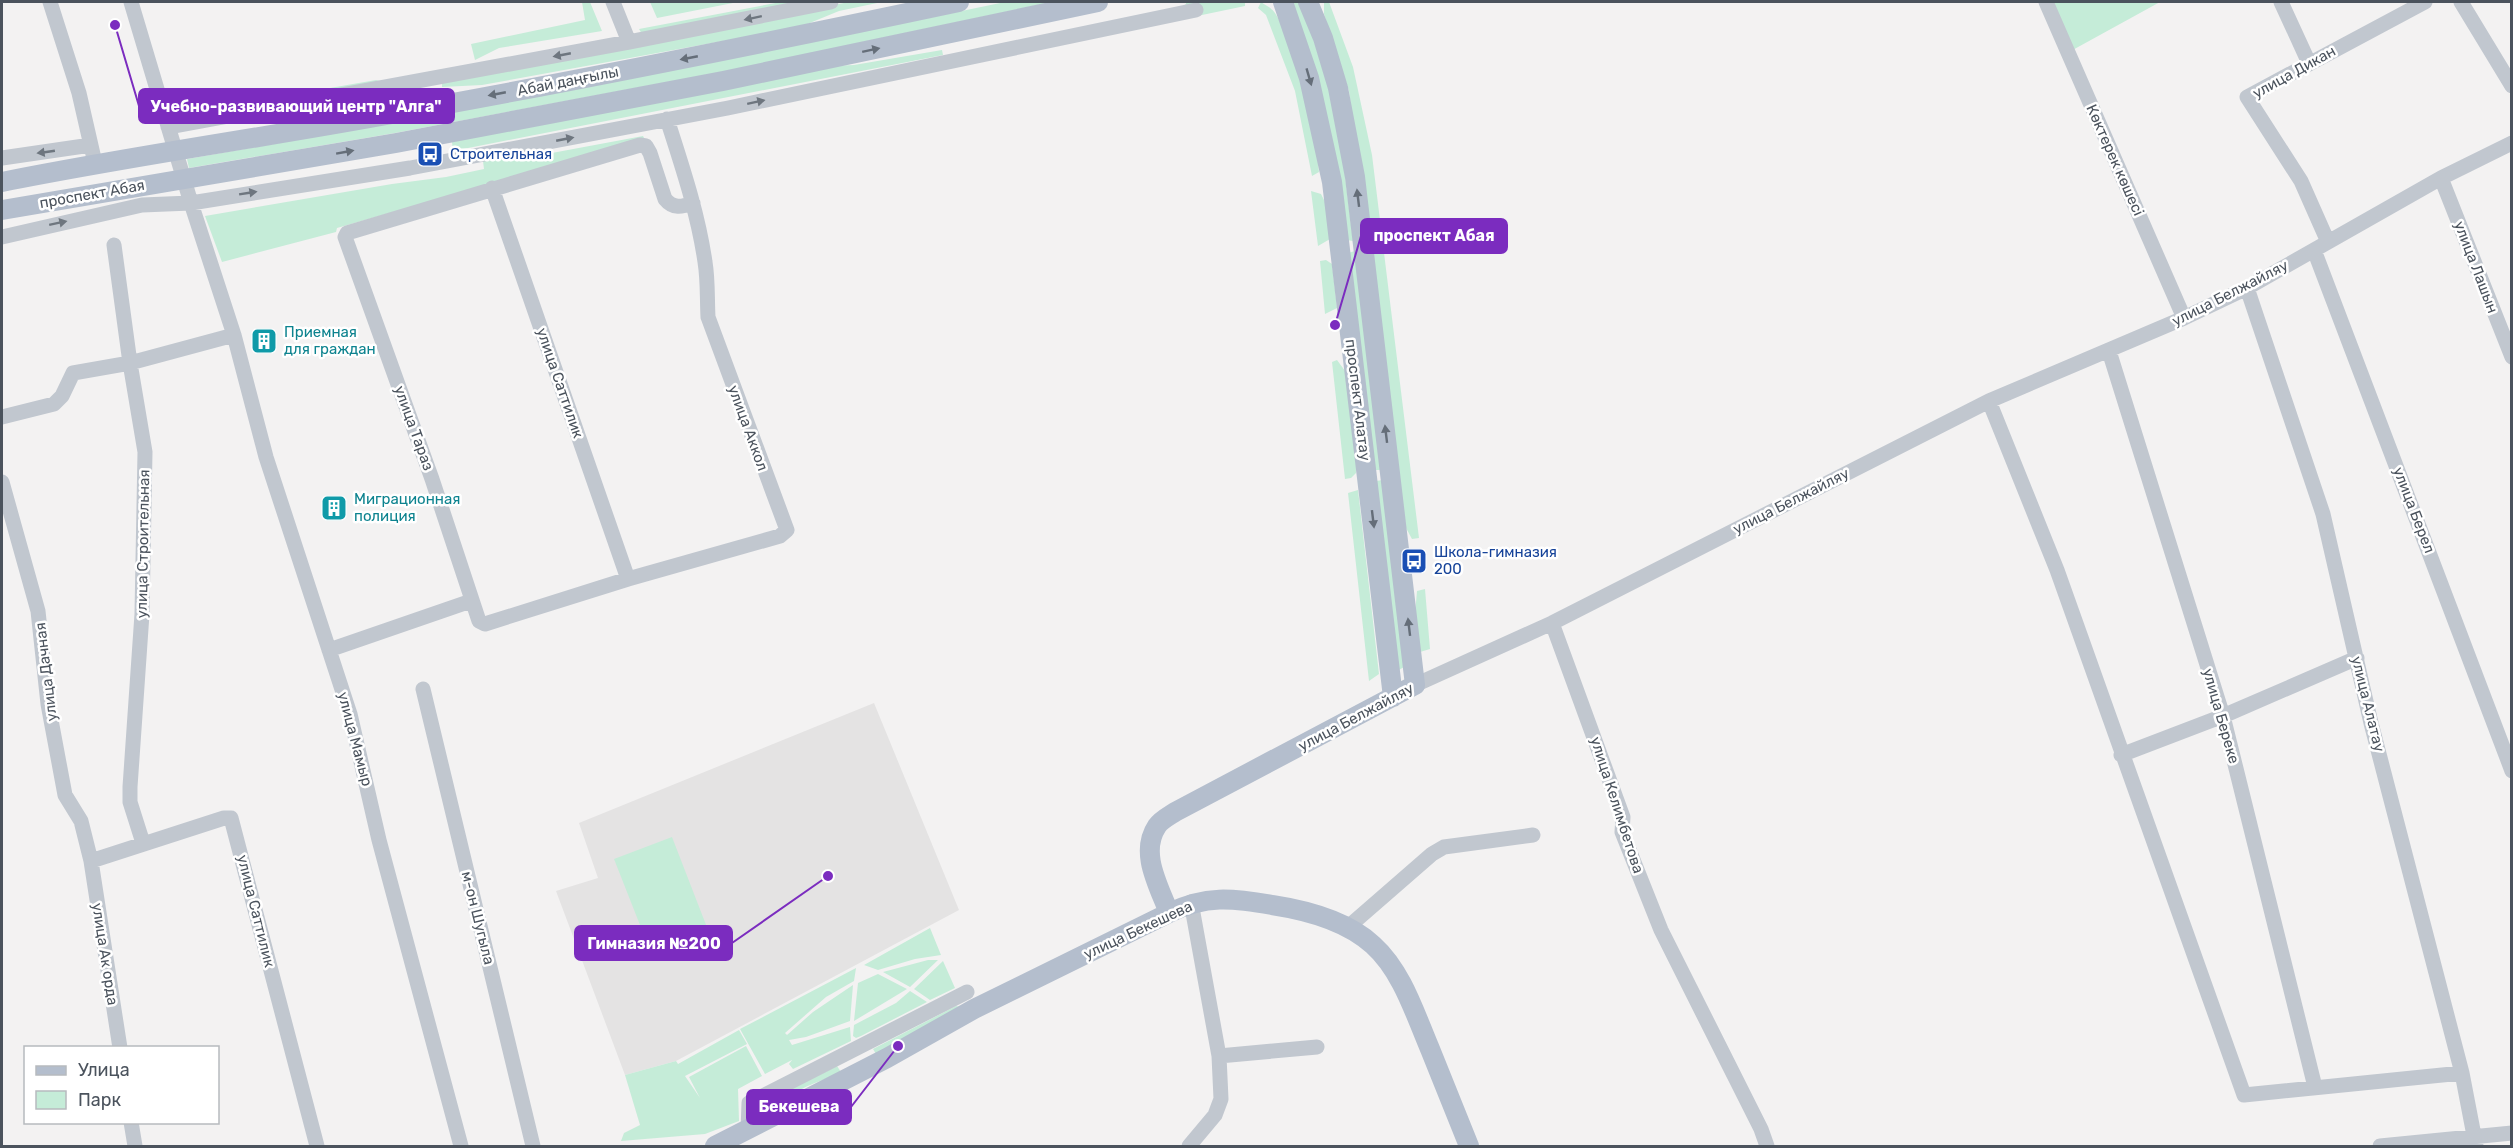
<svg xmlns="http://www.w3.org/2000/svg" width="2513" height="1148" viewBox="0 0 2513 1148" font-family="Rubik,sans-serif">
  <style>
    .education { fill: #e4e3e3 }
    .green { fill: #c5ecd8 }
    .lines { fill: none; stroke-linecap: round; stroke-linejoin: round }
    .minor { stroke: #c1c7cf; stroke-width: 15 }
    .major { stroke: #b4becd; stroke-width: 20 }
    .oneway { fill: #6e767f }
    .oneway2 { fill: #656e79 }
    .labels { text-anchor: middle; stroke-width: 5; stroke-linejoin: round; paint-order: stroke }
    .street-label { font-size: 15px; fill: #4b535d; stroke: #fff }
    .transit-label { font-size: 15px; fill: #164399; stroke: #fff; text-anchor: start }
    .culture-label { font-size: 15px; fill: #0d838f; stroke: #fff; text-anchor: start }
    .leader { fill: none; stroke: #7b2cbf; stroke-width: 2 }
    .callout-dot { fill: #7b2cbf; stroke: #fff; stroke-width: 2 }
    .callout { fill: #7b2cbf; stroke: #7b2cbf; stroke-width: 2 }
    .callout-label { font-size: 16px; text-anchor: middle; font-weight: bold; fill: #fff }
  </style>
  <rect width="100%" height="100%" fill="#f3f2f2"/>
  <path class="education" d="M874,703L959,910L676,1061L625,1075L556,891L598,878L579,823Z"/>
  <path class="green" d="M582,2H590L602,31L499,48L475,60L471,44L585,20Z
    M650,2H738L657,18Z
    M781,2H816L642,34L639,29Z
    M849,2H882L839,11L800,27L482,85L442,87V82Z
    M1005,2H1052L721,72L395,133L189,168L187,159C461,112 733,59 1005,2Z
    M1186,2H1245V6L1159,24L1186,4Z
    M1261,2C1265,5 1272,8 1275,13C1295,44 1318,135 1319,172L1312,176L1295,91L1266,15L1258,8Z
    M1289,2H1302L1338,119L1353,241L1346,240Z
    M1324,2H1329L1353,67L1372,155L1419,538L1412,539L1406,528L1349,91L1324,14Z
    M2050,2H2160L2069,52Z
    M942,50L943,55L453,151L452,142L807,67L854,65Z
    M376,80L387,83L173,119L170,111L210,109Z
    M391,89V96L314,112L313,108Z
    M643,136L645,140L337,228L336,232L222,262L205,216L392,184L446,177L484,169L483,161L498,158H525Z
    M1311,191L1321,194L1328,208L1330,239L1318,246Z
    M1355,251L1381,470H1376L1373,468L1348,253Z
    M1326,260L1332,264L1337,308L1325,314L1320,261Z
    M1337,360L1351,379L1357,462L1356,473L1351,478L1345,479L1332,362Z
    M1383,480L1406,666L1395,672L1376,481Z
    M1358,490L1379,674L1369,681L1348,493Z
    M1425,589L1430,649L1420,652L1415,614L1417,591Z
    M672,837L708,930L651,953L614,859Z
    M930,928L941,955L915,959L878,970L864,965Z
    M928,960H938L910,987L883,972Z
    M943,961L955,988L930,1000L914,989Z
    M856,968L854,981L826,997L785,1033L787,1035L813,1012L853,985L850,1021L806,1037L789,1040L792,1045L850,1027L851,1041L793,1069L789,1064L792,1060L765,1074L740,1029Z
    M878,974L907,989L854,1021L858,983Z
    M910,991L927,1002L861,1036L856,1038L853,1036L854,1025L896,1003Z
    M956,1006L965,1008L876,1054L873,1049Z
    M739,1030L747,1044L685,1076L700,1098L689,1077L746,1046L762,1076L738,1089L739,1121L705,1134L621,1141L624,1133L640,1125L625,1075L676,1061L678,1064Z
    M837,1066L841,1072C828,1079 814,1082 802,1089L803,1091L755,1115L760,1105Z"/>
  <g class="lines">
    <path class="minor" d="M50,2L79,93L95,163
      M131,2L191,203L234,335L266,457L350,714L379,840L461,1146
      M613,2L629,42
      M2046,2L2184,318
      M2281,2L2309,63
      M2461,2L2512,86
      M667,119C682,166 698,213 705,262C708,280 707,298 708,317L787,530L780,536L628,579L485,624L479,621L432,479L345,237L347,233L640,145L646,146L650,153L665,199C673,209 682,207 693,203
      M168,127L629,42L831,2
      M2,158L91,145
      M2441,178L2512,357
      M492,188L628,579
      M2,237L142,205L191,203L410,168L728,108L1196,10
      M2328,242L2301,181L2247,97L2425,2
      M114,245L130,363L145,452L142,614L130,787V802L143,843
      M2314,250L2512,771
      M2247,288L2323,514L2371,723L2462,1073L2476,1146
      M2109,351L2223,716L2315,1087
      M1989,401L2057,570L2244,1095L2462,1073
      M2,417L54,404L62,396L73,373L130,363L234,335
      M2,482L38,611L48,704L65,795L81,821L91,861L120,1048
      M1552,623L1623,817L1622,832L1661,930L1761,1129L1767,1146
      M329,650L471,601
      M1415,685L1552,623L1989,401L2184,318L2247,288L2441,178L2512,143
      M423,689L533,1146
      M2121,755L2223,716L2357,658
      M91,861L224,818H231L317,1146
      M1347,928L1432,854L1444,847L1533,835
      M1219,1056L1317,1047
      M131,1122L135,1146
      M748,1131L749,1103L967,992
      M1189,1146L1215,1115L1221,1099L1219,1056L1191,902
      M2380,1146L2512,1133"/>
    <path class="major" d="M1283,2L1309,78L1332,182L1393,697
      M2,182C131,156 262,138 392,114C582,80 770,42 959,2
      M2,210L396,143L723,81L1098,2
      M1169,913C1159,886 1139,853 1157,826C1161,820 1169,816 1175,812L1415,685L1355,177L1338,88L1323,38L1308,2
      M715,1146L887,1058L974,1009L1169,913C1206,895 1232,898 1272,905C1305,910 1347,921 1373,945C1402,971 1415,1014 1430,1049C1443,1081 1456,1114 1469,1146"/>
  </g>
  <defs><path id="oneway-solid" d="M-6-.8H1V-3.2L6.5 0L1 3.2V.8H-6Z" transform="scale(1.5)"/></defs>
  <g class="oneway">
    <use href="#oneway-solid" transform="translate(753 18) rotate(168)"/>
    <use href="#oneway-solid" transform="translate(562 55) rotate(169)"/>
    <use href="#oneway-solid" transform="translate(756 102) rotate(-12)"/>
    <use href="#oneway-solid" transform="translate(565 139) rotate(-11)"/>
    <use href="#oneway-solid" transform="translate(46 152) rotate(172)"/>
    <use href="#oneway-solid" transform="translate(248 193) rotate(-9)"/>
    <use href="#oneway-solid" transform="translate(58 223) rotate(-12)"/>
  </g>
  <g class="oneway2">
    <use href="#oneway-solid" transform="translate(871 50) rotate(-12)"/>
    <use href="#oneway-solid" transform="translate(689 58) rotate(169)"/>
    <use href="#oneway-solid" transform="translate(1309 77) rotate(74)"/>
    <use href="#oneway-solid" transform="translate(497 94) rotate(169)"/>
    <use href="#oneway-solid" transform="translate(345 152) rotate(-10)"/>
    <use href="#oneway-solid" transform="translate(1358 198) rotate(-97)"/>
    <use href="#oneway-solid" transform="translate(1386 434) rotate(-97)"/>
    <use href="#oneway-solid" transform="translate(1373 519) rotate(83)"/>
    <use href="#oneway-solid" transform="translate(1409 627) rotate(-97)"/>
  </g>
  <defs>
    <g id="bus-square" transform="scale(1.35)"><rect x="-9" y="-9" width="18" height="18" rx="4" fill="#1a4fb4" stroke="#fff"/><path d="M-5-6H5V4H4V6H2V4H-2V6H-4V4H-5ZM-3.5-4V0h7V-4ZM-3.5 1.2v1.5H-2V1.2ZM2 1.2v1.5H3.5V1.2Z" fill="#fff"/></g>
    <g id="building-square" transform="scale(1.35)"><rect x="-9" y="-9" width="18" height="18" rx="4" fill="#0f9aa8" stroke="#fff"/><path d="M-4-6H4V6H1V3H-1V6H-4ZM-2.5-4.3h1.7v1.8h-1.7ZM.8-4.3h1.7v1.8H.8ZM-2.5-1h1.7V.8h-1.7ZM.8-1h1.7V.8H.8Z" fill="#fff"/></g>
  </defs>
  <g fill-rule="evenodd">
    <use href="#bus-square" x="430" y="154"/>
    <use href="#building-square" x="264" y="341"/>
    <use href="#building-square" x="334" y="508"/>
    <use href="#bus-square" x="1414" y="561"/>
  </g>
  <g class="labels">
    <g class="street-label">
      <text transform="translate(2294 72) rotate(-29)" y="5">улица Дикан</text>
      <text transform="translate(568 81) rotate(-11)" y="5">Абай даңғылы</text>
      <text transform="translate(2115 160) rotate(66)" y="5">Көктерек көшесі</text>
      <text transform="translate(92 194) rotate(-10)" y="5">проспект Абая</text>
      <text transform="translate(2476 267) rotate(69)" y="5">улица Лашын</text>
      <text transform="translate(2230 293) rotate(-27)" y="5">улица Белжайляу</text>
      <text transform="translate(560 383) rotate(71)" y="5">улица Саттилик</text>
      <text transform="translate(1358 400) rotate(83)" y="5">проспект Алатау</text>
      <text transform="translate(414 428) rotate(70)" y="5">улица Тараз</text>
      <text transform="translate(748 428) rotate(70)" y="5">улица Аккол</text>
      <text transform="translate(1791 501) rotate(-27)" y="5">улица Белжайляу</text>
      <text transform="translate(2414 510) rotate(69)" y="5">улица Берел</text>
      <text transform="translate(143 544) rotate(-89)" y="5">улица Строительная</text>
      <text transform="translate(46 672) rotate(-97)" y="5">улица Дачная</text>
      <text transform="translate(2368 704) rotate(76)" y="5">улица Алатау</text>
      <text transform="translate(2221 716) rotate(74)" y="5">улица Береке</text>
      <text transform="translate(1356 717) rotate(-28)" y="5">улица Белжайляу</text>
      <text transform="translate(355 739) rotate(75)" y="5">улица Мамыр</text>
      <text transform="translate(1617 805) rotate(72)" y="5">улица Келимбетова</text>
      <text transform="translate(256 911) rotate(76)" y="5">улица Саттилик</text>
      <text transform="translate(478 918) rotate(76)" y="5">м-он Шугыла</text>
      <text transform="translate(1138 930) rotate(-25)" y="5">улица Бекешева</text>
      <text transform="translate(105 954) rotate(81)" y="5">улица Ак орда</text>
    </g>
    <g class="transit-label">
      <text x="450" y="159">Строительная</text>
      <text x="1434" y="557">Школа-гимназия<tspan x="1434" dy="17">200</tspan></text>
    </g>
    <g class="culture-label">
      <text x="284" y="337">Приемная<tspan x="284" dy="17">для граждан</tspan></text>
      <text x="354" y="504">Миграционная<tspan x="354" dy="17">полиция</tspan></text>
    </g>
  </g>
  <path class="leader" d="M115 25L139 106M1335 325L1361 236M828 876L732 943M898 1046L851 1107"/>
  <g class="callout-dot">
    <circle cx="115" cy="25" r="6"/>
    <circle cx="1335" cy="325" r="6"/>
    <circle cx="828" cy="876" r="6"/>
    <circle cx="898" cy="1046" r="6"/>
  </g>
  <g class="callout">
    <rect x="139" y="89" width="315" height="34" rx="6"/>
    <rect x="1361" y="219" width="146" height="34" rx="6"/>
    <rect x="575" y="926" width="157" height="34" rx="6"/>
    <rect x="747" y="1090" width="104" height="34" rx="6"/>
  </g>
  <g class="callout-label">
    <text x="296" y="112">Учебно-развивающий центр "Алга"</text>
    <text x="1434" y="241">проспект Абая</text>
    <text x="654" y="949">Гимназия №200</text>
    <text x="799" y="1112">Бекешева</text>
  </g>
  <rect width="2513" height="1148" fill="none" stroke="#4b535d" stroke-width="6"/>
  <rect x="24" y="1046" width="195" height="78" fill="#ffffff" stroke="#b7babe" stroke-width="1.5"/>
  <rect x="36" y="1066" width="30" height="9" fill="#b4becd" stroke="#b7babe" stroke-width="1.5"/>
  <text x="78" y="1076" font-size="18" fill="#4b535d">Улица</text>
  <rect x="36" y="1091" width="30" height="18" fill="#c5ecd8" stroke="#b7babe" stroke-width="1.5"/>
  <text x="78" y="1106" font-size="18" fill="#4b535d">Парк</text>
</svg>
